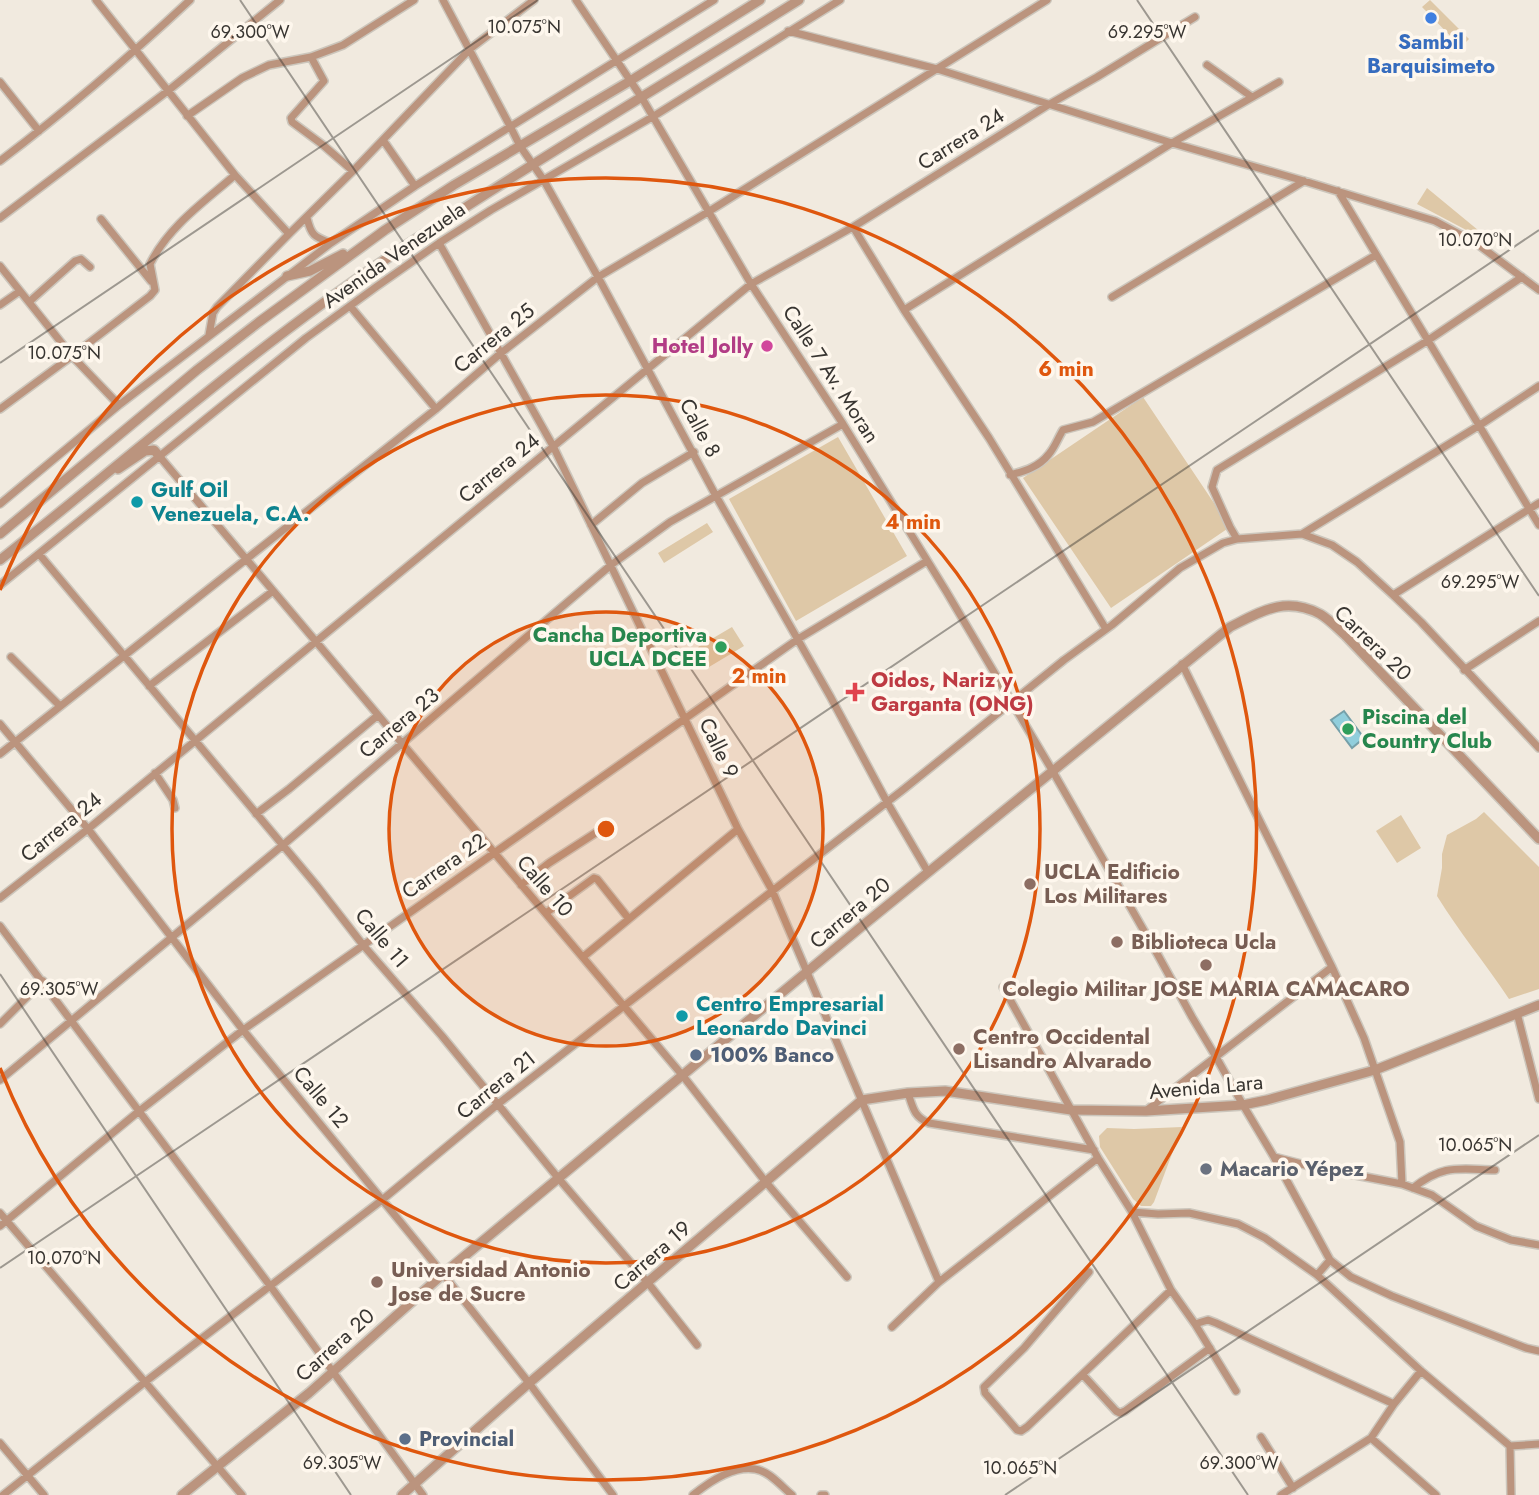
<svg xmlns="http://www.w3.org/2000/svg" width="1539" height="1495" viewBox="0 0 1539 1495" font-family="Jost,sans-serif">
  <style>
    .green { fill: #dec8a7 }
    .water { fill: #91cedc; stroke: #76a0a9; stroke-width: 2 }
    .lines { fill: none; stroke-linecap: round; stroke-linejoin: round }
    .minor-casing { stroke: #ccc6bc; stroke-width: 10 }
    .tertiary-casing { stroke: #ccc6bc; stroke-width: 12 }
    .minor { stroke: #bb947e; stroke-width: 7 }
    .tertiary { stroke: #bb947e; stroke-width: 9 }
    .ticks { fill: none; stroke: #383531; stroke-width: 2; stroke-opacity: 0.45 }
    .ring { fill: none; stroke: #df570e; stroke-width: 3.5 }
    .shop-dot { fill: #3f7fe0; stroke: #fef7ed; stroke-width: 2.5 }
    .hotel-dot { fill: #d1479c; stroke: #fef7ed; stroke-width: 2.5 }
    .culture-dot { fill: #0f9aa8; stroke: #fef7ed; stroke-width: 2.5 }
    .leisure-dot { fill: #2e9e5b; stroke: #fef7ed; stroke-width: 2.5 }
    .health-dot { fill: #e0444e; stroke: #fef7ed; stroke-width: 2.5 }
    .education-dot { fill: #8d6e63; stroke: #fef7ed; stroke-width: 2.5 }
    .service-dot { fill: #5c6f8a; stroke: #fef7ed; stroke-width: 2.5 }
    .worship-dot { fill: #6b7280; stroke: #fef7ed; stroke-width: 2.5 }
    .labels { text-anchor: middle; stroke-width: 7; stroke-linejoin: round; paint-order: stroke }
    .shop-label { font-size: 21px; font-weight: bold; fill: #366cbe; stroke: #fef7ed }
    .street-label { font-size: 21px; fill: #383531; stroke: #fef7ed }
    .hotel-label { font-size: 21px; font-weight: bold; fill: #b23c85; stroke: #fef7ed; text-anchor: end }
    .culture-label { font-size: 21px; font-weight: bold; fill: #0d838f; stroke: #fef7ed; text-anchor: start }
    .leisure-label { font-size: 21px; font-weight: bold; fill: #27864d; stroke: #fef7ed; text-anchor: end }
    .health-label { font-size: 21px; font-weight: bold; fill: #be3a42; stroke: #fef7ed; text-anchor: start }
    .education-label { font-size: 21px; font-weight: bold; fill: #785e54; stroke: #fef7ed; text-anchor: start }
    .service-label { font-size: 21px; font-weight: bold; fill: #4e5e75; stroke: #fef7ed; text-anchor: start }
    .worship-label { font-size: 21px; font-weight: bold; fill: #5b616d; stroke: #fef7ed; text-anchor: start }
    .ticks-label { font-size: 18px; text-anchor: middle; fill: #383531; stroke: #fef7ed; stroke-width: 7; stroke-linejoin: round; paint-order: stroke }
    .centre { fill: #df570e; stroke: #fef7ed; stroke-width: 3.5 }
    .ring-label { font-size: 21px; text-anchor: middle; font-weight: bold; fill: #df570e; stroke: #fef7ed; stroke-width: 7; stroke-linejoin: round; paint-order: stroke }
  </style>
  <rect width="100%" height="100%" fill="#f1eadf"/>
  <path class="green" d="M1430,0L1469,39L1461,47L1422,7Z
    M1427,188L1484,235L1487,241L1417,204Z
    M1143,397L1230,527L1111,608L1023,478Z
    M838,437L907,556L796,621L729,499Z
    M707,523L713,532L664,563L658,553Z
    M732,627L744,646L709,667L698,647Z
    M1484,812L1539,867V989L1509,999C1486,964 1459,932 1437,896L1442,868V854L1447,835L1476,819Z
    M1401,815L1421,848L1397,863L1376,831Z
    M1182,1127L1154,1202L1151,1206H1141L1133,1199L1100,1147L1099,1136L1107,1128L1134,1129Z"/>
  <path class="water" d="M1344,711L1364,738L1352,748L1331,720Z"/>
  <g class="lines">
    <g class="minor-casing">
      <path id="minor" d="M96,0L235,175L289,234L353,171L470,49L534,0
        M443,0L510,126L520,146L543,179L598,277L716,496L830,696L887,802L928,872
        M576,0L642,98L751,284L843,424L946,591L1052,770L1159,957L1192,1017L1216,1057L1243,1105L1274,1157L1309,1166L1402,1184L1432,1195L1476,1226L1511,1240L1539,1245
        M788,31L937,69L1172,143L1304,181L1435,221L1476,243L1539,290
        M311,57L324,81L291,118L292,122L323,145L353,171
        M1207,65L1252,97
        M0,82L39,131
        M187,116L242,78L269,65L311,57L343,45L414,0
        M383,140L415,186
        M0,161C66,111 129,57 190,0
        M1338,191L1539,525
        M0,218L169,90L280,0
        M307,218C311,235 314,237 331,243
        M101,219L151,281
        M853,227L904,310L989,438L1106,629
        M439,243L553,446L738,829L772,890L939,1282
        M0,266L72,356L119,405
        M1112,297L1304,181
        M29,302L75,261L81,259L90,267
        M0,305L20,291
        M350,306L436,409
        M904,310L1172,143L1279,82
        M209,335L213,313L217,307L289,234
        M0,409L72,356L150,296L155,290L150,264C169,226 204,202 235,175
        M160,457L683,1076L765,1181L847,1277
        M1010,475C1025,471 1039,467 1049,454C1055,447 1058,438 1063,430L1093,422L1376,255
        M0,504L119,405L331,243L415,186L714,0
        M591,525L642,483L694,452
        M1302,534L1480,425L1539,386
        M1237,539L1230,527L1212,487L1217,470L1427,341L1522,277
        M39,554L317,886L363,945L442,1036L559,1179L648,1283L697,1345
        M0,585L306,338L376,287L439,243L491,210L654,116L840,0
        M1393,595L1539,503
        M11,657L60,706
        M1182,664L1332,967L1364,1038L1400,1142L1402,1184
        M1464,670L1539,621
        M149,686L273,591
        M0,724L88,829L243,1030L443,1274L529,1383L613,1495
        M0,754L436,409L501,353L598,277L708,212L1047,0
        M155,773L173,800L175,808
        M256,814L289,789L377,716
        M521,885L549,863L597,832
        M0,898L88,829L751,284L853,227L1048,105L1097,77L1195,17
        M546,913L594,878L597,879L629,919
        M0,926L271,1287L423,1495
        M583,957L738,829
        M1003,987L1098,1158L1132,1212L1171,1290L1195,1324L1236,1391
        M1517,1013L1539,1099
        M0,1024L43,981
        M0,1080L283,845L611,565L670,522L843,424
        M908,1093C913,1108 914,1117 929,1123L1094,1150
        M1147,1110L1332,967
        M1274,1157L1330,1260
        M1413,1188C1443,1164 1458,1169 1495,1170
        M1132,1212L1158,1214L1189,1213L1238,1224L1265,1238L1317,1275L1421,1371L1510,1446L1511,1495
        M0,1213L242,1495
        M0,1226L138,1112L243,1030L798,639L927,561
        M1089,1272L1024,1348L984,1387L985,1393L1017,1430L1021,1431L1027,1427L1171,1290
        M1317,1275L1330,1260L1351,1277L1392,1296L1526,1348L1539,1351
        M1195,1324L1208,1320L1216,1323L1394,1404
        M892,1327L939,1282L1098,1158
        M1083,1375L1116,1411L1120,1413L1125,1411L1210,1348
        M1261,1437L1293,1488
        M1371,1438L1436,1495
        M0,1443L44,1495
        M1510,1446L1539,1444
        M3,1495L145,1382L382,1200L498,1104L624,1006L904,789L1064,660L1112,625L1180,568L1223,543L1237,539L1302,534L1332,545L1357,562L1393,595L1421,622L1539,748
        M693,1495C709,1482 733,1465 755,1469C769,1471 781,1486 792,1495
        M821,1495H825
        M1281,1495L1371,1438L1394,1404L1421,1371"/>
    </g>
    <g class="tertiary-casing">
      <path id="tertiary" d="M287,276L310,271L343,254
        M118,469L145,451L154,450L160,457
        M0,534L197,370L259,322L385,230L454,185L630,81L760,0
        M0,560C130,457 254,347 392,255C524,167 663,85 799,0
        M182,1495L309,1393L443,1274L867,922L1230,627C1262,611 1285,596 1320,614C1329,619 1338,629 1346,636L1539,839
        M402,1495L529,1383L862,1100L908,1093L945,1091L1071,1110L1146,1111L1243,1105L1267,1100L1375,1070L1539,1005"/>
    </g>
    <use href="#minor" class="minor"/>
    <use href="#tertiary" class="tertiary"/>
  </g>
  <path class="ticks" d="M240,0L1248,1495M1137,0L1539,596M0,363L538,0M0,974L351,1495M0,1268L1539,230M1005,1495L1539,1135"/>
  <circle cx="606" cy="829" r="217" fill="#df570e" fill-opacity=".12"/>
  <g class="ring">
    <circle cx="606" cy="829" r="217"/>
    <circle cx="606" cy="829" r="434"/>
    <path d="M0 590A651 651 0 1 1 0 1068"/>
  </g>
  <circle class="shop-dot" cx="1431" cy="18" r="7"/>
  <circle class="hotel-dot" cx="767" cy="346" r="7"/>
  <g class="culture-dot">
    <circle cx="137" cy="502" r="7"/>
    <circle cx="682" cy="1016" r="7"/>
  </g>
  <g class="leisure-dot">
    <circle cx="721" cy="647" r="7"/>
    <circle cx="1348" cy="729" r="7"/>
  </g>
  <path class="health-dot" d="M851.5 681.5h7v7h7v7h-7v7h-7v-7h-7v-7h7z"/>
  <g class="education-dot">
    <circle cx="1030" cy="884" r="7"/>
    <circle cx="1117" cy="942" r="7"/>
    <circle cx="1206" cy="965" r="7"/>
    <circle cx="959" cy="1049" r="7"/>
    <circle cx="377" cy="1282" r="7"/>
  </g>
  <g class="service-dot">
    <circle cx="696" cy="1055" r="7"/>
    <circle cx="405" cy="1439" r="7"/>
  </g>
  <circle class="worship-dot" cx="1206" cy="1169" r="7"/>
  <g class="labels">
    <g class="shop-label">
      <text x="1431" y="49">Sambil<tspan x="1431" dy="24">Barquisimeto</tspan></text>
    </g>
    <g class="street-label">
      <text transform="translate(961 139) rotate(-32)" y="7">Carrera 24</text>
      <text transform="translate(394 255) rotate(-35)" y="7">Avenida Venezuela</text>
      <text transform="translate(494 338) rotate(-39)" y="7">Carrera 25</text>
      <text transform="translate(831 374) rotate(57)" y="7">Calle 7 Av. Moran</text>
      <text transform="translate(700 428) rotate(62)" y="7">Calle 8</text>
      <text transform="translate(499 468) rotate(-39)" y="7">Carrera 24</text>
      <text transform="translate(1373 643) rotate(44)" y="7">Carrera 20</text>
      <text transform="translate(399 723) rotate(-40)" y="7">Carrera 23</text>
      <text transform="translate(719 748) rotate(64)" y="7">Calle 9</text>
      <text transform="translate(61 827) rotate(-39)" y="7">Carrera 24</text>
      <text transform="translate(444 866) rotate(-35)" y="7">Carrera 22</text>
      <text transform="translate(545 886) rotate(49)" y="7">Calle 10</text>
      <text transform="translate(850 913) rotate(-40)" y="7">Carrera 20</text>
      <text transform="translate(382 938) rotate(50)" y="7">Calle 11</text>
      <text transform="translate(496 1085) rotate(-39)" y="7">Carrera 21</text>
      <text transform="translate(1206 1087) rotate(-5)" y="7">Avenida Lara</text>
      <text transform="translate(321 1097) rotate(50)" y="7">Calle 12</text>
      <text transform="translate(652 1256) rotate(-41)" y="7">Carrera 19</text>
      <text transform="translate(335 1345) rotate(-42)" y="7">Carrera 20</text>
    </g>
    <g class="hotel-label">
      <text x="753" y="353">Hotel Jolly</text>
    </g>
    <g class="culture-label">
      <text x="151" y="497">Gulf Oil<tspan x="151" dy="24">Venezuela, C.A.</tspan></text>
      <text x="696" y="1011">Centro Empresarial<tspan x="696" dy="24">Leonardo Davinci</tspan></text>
    </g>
    <g class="leisure-label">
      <text x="707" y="642">Cancha Deportiva<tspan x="707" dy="24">UCLA DCEE</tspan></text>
      <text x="1362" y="724" text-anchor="start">Piscina del<tspan x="1362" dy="24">Country Club</tspan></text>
    </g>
    <g class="health-label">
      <text x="871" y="687">Oidos, Nariz y<tspan x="871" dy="24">Garganta (ONG)</tspan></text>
    </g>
    <g class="education-label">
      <text x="1044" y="879">UCLA Edificio<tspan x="1044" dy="24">Los Militares</tspan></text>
      <text x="1131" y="949">Biblioteca Ucla</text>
      <text x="1206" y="996" text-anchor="middle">Colegio Militar JOSE MARIA CAMACARO</text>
      <text x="973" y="1044">Centro Occidental<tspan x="973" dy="24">Lisandro Alvarado</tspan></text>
      <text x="391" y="1277">Universidad Antonio<tspan x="391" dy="24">Jose de Sucre</tspan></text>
    </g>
    <g class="service-label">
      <text x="710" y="1062">100% Banco</text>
      <text x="419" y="1446">Provincial</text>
    </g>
    <g class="worship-label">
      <text x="1220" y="1176">Macario Yépez</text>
    </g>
  </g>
  <g class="ticks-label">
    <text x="524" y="33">10.075°N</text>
    <text x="250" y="38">69.300°W</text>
    <text x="1147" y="38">69.295°W</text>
    <text x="1475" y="246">10.070°N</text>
    <text x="64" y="359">10.075°N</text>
    <text x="1480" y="588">69.295°W</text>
    <text x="59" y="995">69.305°W</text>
    <text x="1475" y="1151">10.065°N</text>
    <text x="64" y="1264">10.070°N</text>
    <text x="342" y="1469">69.305°W</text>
    <text x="1239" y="1469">69.300°W</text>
    <text x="1020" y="1474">10.065°N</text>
  </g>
  <circle cx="606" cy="829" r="10" class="centre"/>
  <g class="ring-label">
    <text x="1066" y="376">6 min</text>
    <text x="913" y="529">4 min</text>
    <text x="759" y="683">2 min</text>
  </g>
</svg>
